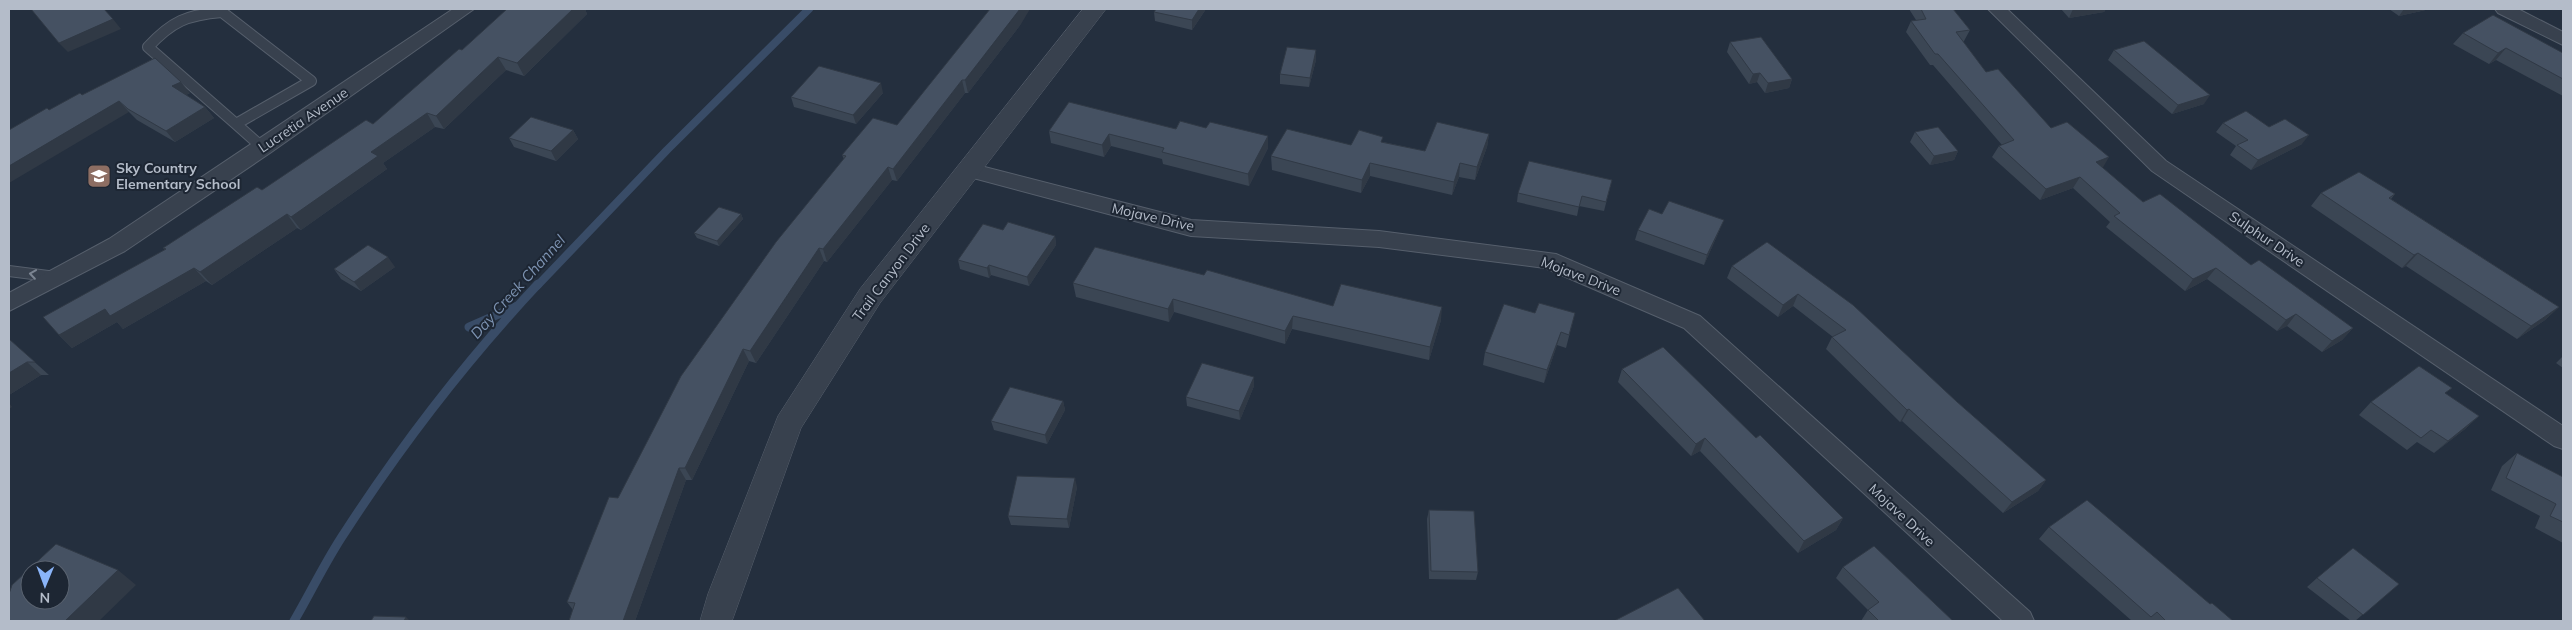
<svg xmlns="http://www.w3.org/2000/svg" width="2572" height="630" viewBox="0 0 2572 630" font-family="Mulish,sans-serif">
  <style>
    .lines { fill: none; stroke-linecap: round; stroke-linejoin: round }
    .stream-far1 { stroke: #394c67; stroke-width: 8 }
    .stream { stroke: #394c67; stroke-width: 9 }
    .service-casing { stroke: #565f6c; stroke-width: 12 }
    .minor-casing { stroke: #565f6c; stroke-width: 2 }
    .tertiary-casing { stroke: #565f6c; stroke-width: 1 }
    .service { stroke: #38414e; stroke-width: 10 }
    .minor { fill: #38414e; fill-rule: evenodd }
    .tertiary { fill: #38414e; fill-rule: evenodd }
    .wall { fill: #3b4654 }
    .shaded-wall { fill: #303945 }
    .building { fill: #455162; stroke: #303945; fill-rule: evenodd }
    .oneway { stroke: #7c8592 }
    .labels { text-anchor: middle; stroke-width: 4; stroke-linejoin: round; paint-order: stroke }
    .street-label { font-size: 14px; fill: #b4bcc9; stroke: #1d2633 }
    .poi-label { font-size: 14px; font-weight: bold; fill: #b4bcc9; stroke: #1d2633; text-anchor: start }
    .water-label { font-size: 15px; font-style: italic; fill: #7c92b1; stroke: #1d2633 }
  </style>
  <rect width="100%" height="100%" fill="#242f3e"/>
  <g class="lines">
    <path class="stream-far1" d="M537,286L667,150L809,9"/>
    <path class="stream" d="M469,327L517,306
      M294,621C311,592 326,560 345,532C402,444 466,361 538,284"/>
    <g class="service-casing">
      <path id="service" d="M222,12L311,81L236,124L148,47C172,21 187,15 222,12Z
        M236,124L263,148
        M9,271L56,277"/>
    </g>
    <g class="minor-casing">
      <path id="minor" d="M453,9H474L270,153L125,251L9,311V293L109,239Z
        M1988,9H2007L2166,161L2563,426V449L2554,446L2152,171Z
        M2495,9H2518L2563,32V45L2498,13Z
        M969,163L1191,220L1379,231L1556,254L1700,316L2030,612L2034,621H2003L1684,328L1545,268L1379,247L1191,236L962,175L959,170L962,165Z"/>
    </g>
    <g class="tertiary-casing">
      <path id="tertiary" d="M1083,9H1106L880,303L801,428L732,621H700L708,594L778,416L860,289Z"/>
    </g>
    <use href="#service" class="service"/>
    <use href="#minor" class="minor"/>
    <use href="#tertiary" class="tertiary"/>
  </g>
  <path class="wall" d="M507,9H585L587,14L524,76L506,70L444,129L435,127L383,163L387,169L301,230L297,228L212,285L206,281L123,329L117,322L72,348L59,335L165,249L163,248L262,190L373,124L462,50Z
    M1206,9L1192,30L1155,21L1154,12Z
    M1514,9H1554L1514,10Z
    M1909,9H1953L1970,30L1964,41L1963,42L1986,72L2051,128L2103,168L2143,202L2251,265L2353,328L2342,340L2322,352L2287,326L2277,331L2207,279L2185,291L2106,227L2110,222L2073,188L2040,200L1992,157L1999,146L2002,145L1933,65H1930L1906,32L1911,21L1916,20Z
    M2061,9H2106L2104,12L2069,18Z
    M2389,9H2430L2399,16Z
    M1021,24L968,93H965L897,181L892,180L827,262L824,261L756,363L749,361L692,480H686L635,621H569L573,610L567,602L618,498L844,159L842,155L897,125Z
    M2463,33L2563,53V96L2496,60L2489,64L2453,44Z
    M1730,42L1792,79L1789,88L1765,93L1757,82L1749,84L1727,52Z
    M1316,50V60L1309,87L1280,84V74Z
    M2114,50L2204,104L2172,114L2108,60Z
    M190,93L186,95L205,107L214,118L175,142L137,120L129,112L82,95Z
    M883,93L856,124L794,107L791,97Z
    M2223,123L2269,127L2302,144L2251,170L2230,155L2236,146L2216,132Z
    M1206,128L1268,136V148L1249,186L1163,164L1162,159L1111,146L1104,157L1051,143L1049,131Z
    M573,130L578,139L556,161L514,147L509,138Z
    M1915,132L1958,151L1954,160L1930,165L1910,142Z
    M1489,134L1487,147L1475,180L1459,177L1452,195L1370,176L1361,193L1272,170L1271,156L1351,145L1383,142L1425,151Z
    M1612,180L1604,211L1579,206L1577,216L1517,202L1518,193Z
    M2321,193L2395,194L2391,199L2559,307L2545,320L2517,339L2406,266L2402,268L2311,206Z
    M741,214L743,219L719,246L697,238L694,233Z
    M1662,214L1720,229L1704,265L1635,240L1638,230Z
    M1003,230L1055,236L1056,245L1029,286L991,275L989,278L960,269L958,260Z
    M1767,242L1956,401L2046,480L2038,491L2003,513L1902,421L1900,422L1826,349L1832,337H1833L1793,306L1778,317L1727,278L1732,266Z
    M395,267L361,291L341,279L334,269Z
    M1204,275L1333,306L1441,320L1429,360L1292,329L1285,344L1174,312L1169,322L1076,297L1073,283Z
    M1535,313H1575L1566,348L1557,345L1544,383L1483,365L1485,352Z
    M9,339L49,375H41L9,395Z
    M2563,356V368L2556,363Z
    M1622,369L1756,438L1843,518L1836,530L1798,553L1700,451L1691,456L1618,382Z
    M1254,377V386L1240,420L1187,406L1186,397Z
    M2446,394L2479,416L2465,429L2434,453L2417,442L2407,450L2359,415L2371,402Z
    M1063,401L1065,410L1047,444L994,430L991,421Z
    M2517,453L2563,477V543L2535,528L2540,516L2491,490L2502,466Z
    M1077,487L1069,528L1011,525L1008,516Z
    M1429,510L1478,572L1476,580L1429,579L1427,519Z
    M2049,527L2210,604L2233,621H2132L2039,539Z
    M1843,567L1953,621H1861L1868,610L1836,578Z
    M2317,578L2399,584L2355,621H2351L2307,587Z"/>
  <path class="shaded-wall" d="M573,9H585L587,14L524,76L517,63Z
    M1020,9H1030L1021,24L968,93L965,80Z
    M1199,9H1206L1192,30V20Z
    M2073,9H2106L2104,12L2069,18Z
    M2404,9H2430L2399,16Z
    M113,19L121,29L68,52L59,43Z
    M2506,48L2496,60L2489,64L2498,53Z
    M1316,50V60L1309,87L1310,78Z
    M498,57L506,70L444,129L436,116Z
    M1760,73L1757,82L1749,84L1753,74Z
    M1792,79L1789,88L1765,93L1768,83Z
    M962,80L965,93L897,181L893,169Z
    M181,82L190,93L181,97L172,86Z
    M881,83L883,93L856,124L853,115Z
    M2210,95L2204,104L2172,114L2178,105Z
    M119,101L129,112L9,183V166Z
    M205,107L214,118L175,142L166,131Z
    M427,113L435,127L383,163L387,169L301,230L291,217L371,152Z
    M573,130L578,139L556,161L551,151Z
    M1109,134L1111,146L1104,157L1102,145Z
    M1489,134L1487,147L1475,180L1477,167Z
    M2309,135L2302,144L2251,170L2258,160Z
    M1268,136V148L1249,186L1248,174Z
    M1958,151L1954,160L1930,165L1934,156Z
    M2109,157L2102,169L2096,162Z
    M1370,163V176L1361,193L1362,180Z
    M1460,163L1459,177L1452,195L1454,182Z
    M888,167L892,180L827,262L823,249Z
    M2080,177L2073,188L2040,200L2046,189Z
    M287,214L297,228L212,285L200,272Z
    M741,214L743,219L719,246L717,241Z
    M1724,220L1704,265L1707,255Z
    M1055,236L1056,245L1029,286L1027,277Z
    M819,248L824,261L756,363L750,351Z
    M2418,253L2406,266L2402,268L2414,255Z
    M388,257L395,267L361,291L354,282Z
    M989,265L991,275L989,278L987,268Z
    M194,268L206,281L123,329L117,322L72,348L59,335L105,309Z
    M2216,268L2207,279L2185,291L2193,279Z
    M1798,294L1793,306L1778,317L1783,305Z
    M1173,299L1174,312L1169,322L1168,309Z
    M1442,307L1441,320L1429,360L1430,347Z
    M2559,307L2545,320L2517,339L2531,326Z
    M2296,314L2287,326L2277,331L2286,320Z
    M1293,316L1292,329L1285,344V331Z
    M2353,328L2342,340L2322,352L2332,341Z
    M1561,332L1557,345L1544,383L1547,370Z
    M743,349L749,361L692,480L685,468Z
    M27,362L41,375L9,395V373Z
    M1254,377V386L1240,420L1239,411Z
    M1063,401L1065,410L1047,444L1045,435Z
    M9,403L12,407L9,409Z
    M1909,409L1902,421L1900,422L1907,410Z
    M2479,416L2465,429L2434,453L2448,441Z
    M1705,438L1700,451L1691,456L1696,444Z
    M679,468L686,480L635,621H623Z
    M1075,478L1077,487L1069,528L1067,519Z
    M2046,480L2038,491L2003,513L2012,502Z
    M1843,518L1836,530L1798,553L1804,541Z
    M118,570L136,585L99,621H65Z
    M406,617L410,621H404Z"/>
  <path class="building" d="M31,9H104L113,19L59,43Z
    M507,9H573L517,63L498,57L436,116L427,113L371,152L378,156L291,217L287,214L200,272L194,268L110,316L105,309L59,335L43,317L166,249L163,248L257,187L262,190L366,120L373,124L459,49L462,50Z
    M990,9H1020L965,80H962L893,169L888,167L823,249L819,248L750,351L743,349L685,468H679L623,621H630H569L575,603L567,602L609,497L618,498L681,376L776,242L846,156L842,155L873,118L897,125Z
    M1156,9H1199L1192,20L1154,12Z
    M1921,9H1953L1970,30L1956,32L1986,72L1998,69L2051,128L2067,122L2109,157L2096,162L2143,202L2160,194L2251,265L2259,260L2353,328L2332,341L2296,314L2286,320L2216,268L2193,279L2114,216L2120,213L2080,177L2046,189L1999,146L2014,140L1938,54H1935L1911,21L1926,19Z
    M2493,15L2563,53V79L2506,48L2498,53L2463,33Z
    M1761,37L1792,79L1768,83L1760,73L1753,74L1730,42Z
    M2144,41L2210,95L2178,105L2114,50Z
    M1287,47L1316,50L1310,78L1280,74Z
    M155,58L181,82L172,86L205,107L166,131L128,109L119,101L9,166V130L47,108L49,110L80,93L82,95Z
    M819,66L881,83L853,115L791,97Z
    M1069,102L1176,129L1180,121L1206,128L1210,122L1268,136L1248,174L1162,152L1164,148L1109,134L1102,145L1049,131Z
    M2246,111L2269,127L2285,119L2309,135L2258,160L2237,145L2248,140L2223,123Z
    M531,117L573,130L551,151L509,138Z
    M1437,122L1489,134L1477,167L1460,163L1454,182L1370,163L1362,180L1271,156L1287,129L1351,145L1359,130L1383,137L1381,142L1425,151Z
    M1938,127L1958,151L1934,156L1915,132Z
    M1529,161L1612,180L1606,202L1582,196L1579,207L1518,193Z
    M2359,172L2395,194L2389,198L2559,307L2531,326L2418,253L2414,255L2321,193Z
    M1669,201L1724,220L1707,255L1638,230L1649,209L1662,214Z
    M719,207L741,214L717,241L694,233Z
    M1008,222L1055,236L1027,277L989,265L987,268L958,260L983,224L1003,230Z
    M1767,242L1853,305L1956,401L2046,480L2012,502L1909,409L1907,410L1832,337L1846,330L1798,294L1783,305L1732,266Z
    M368,245L388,257L354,282L334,269Z
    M1095,247L1204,275L1207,270L1333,306L1341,284L1442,307L1430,347L1293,316L1285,331L1173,299L1168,309L1073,283Z
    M1539,303L1575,313L1569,335L1561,332L1547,370L1485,352L1504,304L1535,313Z
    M9,339L35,362H27L9,373Z
    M1663,347L1756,438L1760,435L1843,518L1804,541L1705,438L1696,444L1622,369Z
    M1202,363L1254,377L1239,411L1186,397Z
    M2419,366L2452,388L2445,393L2479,416L2448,441L2431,430L2421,438L2371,402Z
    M1010,387L1063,401L1045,435L991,421Z
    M2517,453L2563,477V522L2550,516L2556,504L2506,478Z
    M1017,476L1075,478L1067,519L1008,516Z
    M2087,500L2210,604L2212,603L2233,621H2166L2157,612L2151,617L2049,527Z
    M1429,510L1474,511L1478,572L1431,571Z
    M56,544L118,570L65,621H9V594L12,585ZM30,570H60V600H30Z
    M1874,546L1953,621H1879L1868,610L1879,602L1843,567Z
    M2353,548L2399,584L2363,615L2317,578Z
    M1678,588L1705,621H1614Z
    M374,616L406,617L404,621H371Z"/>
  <defs><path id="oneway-chevron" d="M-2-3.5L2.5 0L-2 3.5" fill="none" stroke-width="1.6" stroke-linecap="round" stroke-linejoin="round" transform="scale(1.25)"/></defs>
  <use class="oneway" href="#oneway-chevron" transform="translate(33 274) rotate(-172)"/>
  <defs>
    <g id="school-square" transform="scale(1.25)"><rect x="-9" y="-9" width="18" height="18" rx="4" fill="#8d6e63" stroke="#1d2633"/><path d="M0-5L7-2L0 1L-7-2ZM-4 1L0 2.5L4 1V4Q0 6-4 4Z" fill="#fff"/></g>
  </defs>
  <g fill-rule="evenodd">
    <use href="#school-square" x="99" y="176"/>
  </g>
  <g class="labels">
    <g class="street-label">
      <text transform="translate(303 120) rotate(-34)" y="5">Lucretia Avenue</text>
      <text transform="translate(1153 217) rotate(13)" y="5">Mojave Drive</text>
      <text transform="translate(2267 239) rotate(34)" y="5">Sulphur Drive</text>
      <text transform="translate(891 272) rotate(-53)" y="5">Trail Canyon Drive</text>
      <text transform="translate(1581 276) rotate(21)" y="5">Mojave Drive</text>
      <text transform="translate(1902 515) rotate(43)" y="5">Mojave Drive</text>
    </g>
    <g class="poi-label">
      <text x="116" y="173">Sky Country<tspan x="116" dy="16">Elementary School</tspan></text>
    </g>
    <g class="water-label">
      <text transform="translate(518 287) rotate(-48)" y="5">Day Creek Channel</text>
    </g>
  </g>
  <rect width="2572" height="630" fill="none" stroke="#b4bcc9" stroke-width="20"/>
  <g transform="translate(45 585) rotate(181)"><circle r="24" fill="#1d2633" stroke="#59626f"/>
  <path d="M0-4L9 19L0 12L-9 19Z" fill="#8ab4f8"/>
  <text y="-8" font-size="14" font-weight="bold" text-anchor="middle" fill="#b4bcc9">N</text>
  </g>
</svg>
